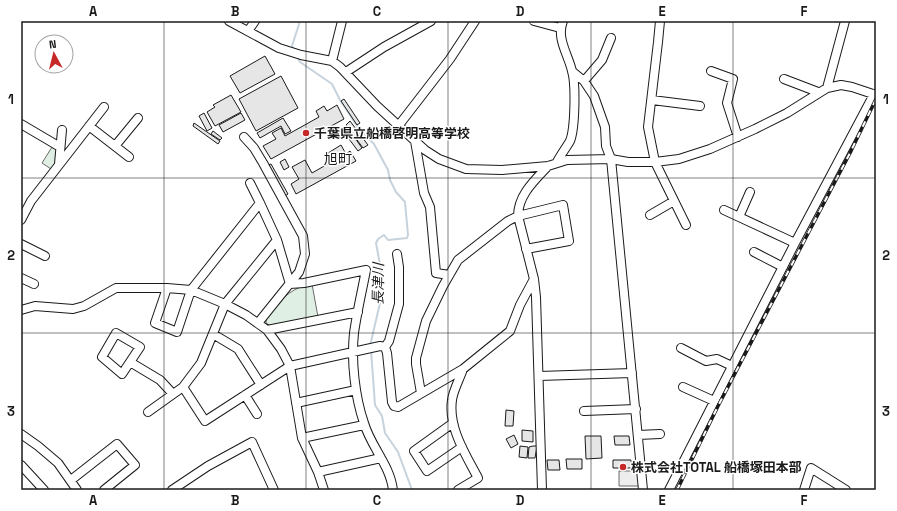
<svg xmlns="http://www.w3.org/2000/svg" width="897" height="511" viewBox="0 0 897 511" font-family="'Space Grotesk','Noto Sans JP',sans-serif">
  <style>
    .green { fill: #e0efe3; stroke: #6a6a6a }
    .parking { fill: #ededed; stroke: #6a6a6a }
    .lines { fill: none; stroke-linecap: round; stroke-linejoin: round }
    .stream { stroke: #c6d2dc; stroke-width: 2 }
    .building { fill: #e6e6e6; stroke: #1a1a1a }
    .minor-casing { stroke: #1a1a1a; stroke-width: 10 }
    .minor { stroke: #fff; stroke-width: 8 }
    .rail-casing { stroke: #1a1a1a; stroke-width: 3.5 }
    .rail { stroke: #fff; stroke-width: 2; stroke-dasharray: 6; stroke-linecap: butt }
    .grid { fill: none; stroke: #1a1a1a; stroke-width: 1; stroke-opacity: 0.55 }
    .poi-dot { fill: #c62828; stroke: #fff; stroke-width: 1.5 }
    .labels { text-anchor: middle; stroke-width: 3; stroke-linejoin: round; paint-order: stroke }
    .poi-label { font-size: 13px; font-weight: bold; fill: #1a1a1a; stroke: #fff; text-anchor: start }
    .neighbourhood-label { font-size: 14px; fill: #1a1a1a; stroke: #fff }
    .water-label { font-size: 14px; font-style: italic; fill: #1a1a1a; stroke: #fff }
    .neatline { fill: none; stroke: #1a1a1a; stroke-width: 1.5 }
    .grid-label { font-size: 13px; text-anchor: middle; font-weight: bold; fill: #1a1a1a }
  </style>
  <rect width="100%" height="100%" fill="#fff"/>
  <path class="green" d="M52,147L57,150L56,162L51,169L42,163Z
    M312,284L318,317L271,326L266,323C266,317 270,314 273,309C284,296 294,287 312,284Z"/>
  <path class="parking" d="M619,471H638L640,486H619Z"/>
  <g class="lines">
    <path class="stream" d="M294,50L292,46L300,21
      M297,56L300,62L332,84L340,100L359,129L374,144L388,170L390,180L396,192L405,202L408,235L407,238L388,240L384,235L378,239L376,243L381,270L380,303L370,346
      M371,350L375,405L382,416L385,433L398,452L412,490"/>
  </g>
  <path class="building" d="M265,56L275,74L240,93L230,76Z
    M281,76L298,108L256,131L239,99Z
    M231,95L241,112L215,126L207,112L215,107L213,105Z
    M344,99L360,123L357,125L341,101Z
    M337,105L344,119L271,159L263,146L276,139L272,133L281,128L285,136L319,117L316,111L324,106L327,111Z
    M204,113L212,128L207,131L199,116Z
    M241,113L245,120L223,132L219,125Z
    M283,118L291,131L285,134L281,126L260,138L257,133Z
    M350,121L368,145L363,148L346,125Z
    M194,123L220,141L218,144L193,126Z
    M348,128L362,148L358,151L343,131Z
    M213,131L222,138L220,140L211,134Z
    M341,145L346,154L350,151L356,161L296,194L291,184L299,179L292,167L305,160L312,173L333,161L328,153Z
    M285,159L289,167L284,170L280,162Z
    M271,164L288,194L285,196L268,165Z
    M506,410L514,411L513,426H505Z
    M522,430L533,431V442L522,441Z
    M514,435L518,444L511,448L506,439Z
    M585,436H601L602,458L586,459Z
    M614,436H629L630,445H615Z
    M520,446L528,447L527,458L519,457Z
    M533,446H537L535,458H528L529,447Z
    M566,459H582V469H567Z
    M547,460H559L560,470H548Z
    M613,460H631L632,468H613Z"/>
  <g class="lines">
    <g class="minor-casing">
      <path id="minor" d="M229,21L279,48L301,55L332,61L340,67L377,106L425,150L439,159L466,169L502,170L548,166L567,160L611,159L628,162H655L679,159L710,149L755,129L787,113L827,88L841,85L852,87L876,95
        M534,21L560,28
        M660,21L658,42L648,127L655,162L686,225
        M248,31L255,21
        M332,61L342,21
        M711,71L733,79L727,103L738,137
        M346,72L384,47L431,21
        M573,72L584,81L594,96L605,127L606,146L611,159L643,490
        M784,79L818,92
        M584,81L602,60L611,38
        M827,88L845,21
        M652,100L700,106
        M21,124L60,147
        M399,125L450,59L475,21
        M89,126L129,157
        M244,137L254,148L263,163L303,236L305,254L299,272L258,323
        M415,141L424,193L430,207L436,273L449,275
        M115,146L138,118
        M557,162C561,154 566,148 570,141C575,129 576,84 572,71C568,54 556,38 563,21
        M59,164L62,130
        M250,183L260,203L277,240L290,284L304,283L366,270C362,291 357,312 354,333C351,361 355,397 364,423C371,447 390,465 393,490
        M724,210L795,243
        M650,215L674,201
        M739,217L750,192
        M21,220L31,201L104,107
        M21,244L45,256
        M754,252L783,267
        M21,278L34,284
        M167,288L155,323L177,332L191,290L260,203
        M21,310L35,306L73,309L84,306L116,288H167L191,290L225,304L246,315L267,330L281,349L290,366L302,438L318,472L324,490
        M267,330L358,312
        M116,333L140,347L122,374L102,357Z
        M213,334L238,349L261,385
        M385,347L389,341L399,304V267L397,254
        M681,348L706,361L717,359L732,366
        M130,362L160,380L173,394
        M539,376L632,373
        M183,387L205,421L290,366L380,346L385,347L387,353L392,402L394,406L398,407L463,369L510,331L520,305L534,279
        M683,387L714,401
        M421,393L416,364V358L426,321L443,286L458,260L508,221L518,216L563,205L569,241L526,249
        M245,395L257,414
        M296,403L356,390
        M584,411L636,409
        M148,412L183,387L201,363L225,304L277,240
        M453,423L414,451L427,471L462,447
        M21,434L38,446L58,463L77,490
        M638,435L660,434
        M302,438L364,425
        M21,465L44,490
        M318,472L381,458
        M71,480L117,444L135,465L104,490
        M172,490L208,466L252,442L274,490
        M458,490L478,478C466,455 448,428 452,400C453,391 460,378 463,369
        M542,490L536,297L534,279L518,216C518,195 535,180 548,166
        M669,490L795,243L874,94
        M804,490L811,468L846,490"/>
    </g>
    <use href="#minor" class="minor"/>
    <g class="rail-casing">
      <path id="rail" d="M677,490L718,406L850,153L876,99"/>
    </g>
    <use href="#rail" class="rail"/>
  </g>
  <path class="grid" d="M164,21V490M306,21V490M448,21V490M591,21V490M733,21V490M21,178H876M21,333H876"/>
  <g class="poi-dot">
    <circle cx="306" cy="133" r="4"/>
    <circle cx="623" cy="467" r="4"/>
  </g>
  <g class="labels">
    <g class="poi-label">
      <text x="314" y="138">千葉県立船橋啓明高等学校</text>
      <text x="631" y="472">株式会社TOTAL 船橋塚田本部</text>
    </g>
    <g class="neighbourhood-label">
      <text x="338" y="164">旭町</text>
    </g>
    <g class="water-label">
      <text transform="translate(378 284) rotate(-89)" y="5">長津川</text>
    </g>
  </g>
  <rect width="897" height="511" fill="none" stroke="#ffffff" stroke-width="44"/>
  <g transform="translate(54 54) rotate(353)"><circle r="19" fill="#ffffff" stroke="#a3a3a3"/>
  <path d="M0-3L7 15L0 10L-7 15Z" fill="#c62828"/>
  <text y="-6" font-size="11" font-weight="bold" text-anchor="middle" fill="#1a1a1a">N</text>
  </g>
  <rect x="22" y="22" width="853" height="467" class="neatline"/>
  <g class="grid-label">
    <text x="93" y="16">A</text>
    <text x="235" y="16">B</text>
    <text x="377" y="16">C</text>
    <text x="520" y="16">D</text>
    <text x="662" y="16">E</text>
    <text x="804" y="16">F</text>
    <text x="11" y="104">1</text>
    <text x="886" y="104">1</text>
    <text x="11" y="260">2</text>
    <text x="886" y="260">2</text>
    <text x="11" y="416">3</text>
    <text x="886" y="416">3</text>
    <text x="93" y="505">A</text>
    <text x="235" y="505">B</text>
    <text x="377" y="505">C</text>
    <text x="520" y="505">D</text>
    <text x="662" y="505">E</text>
    <text x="804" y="505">F</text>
  </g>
</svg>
